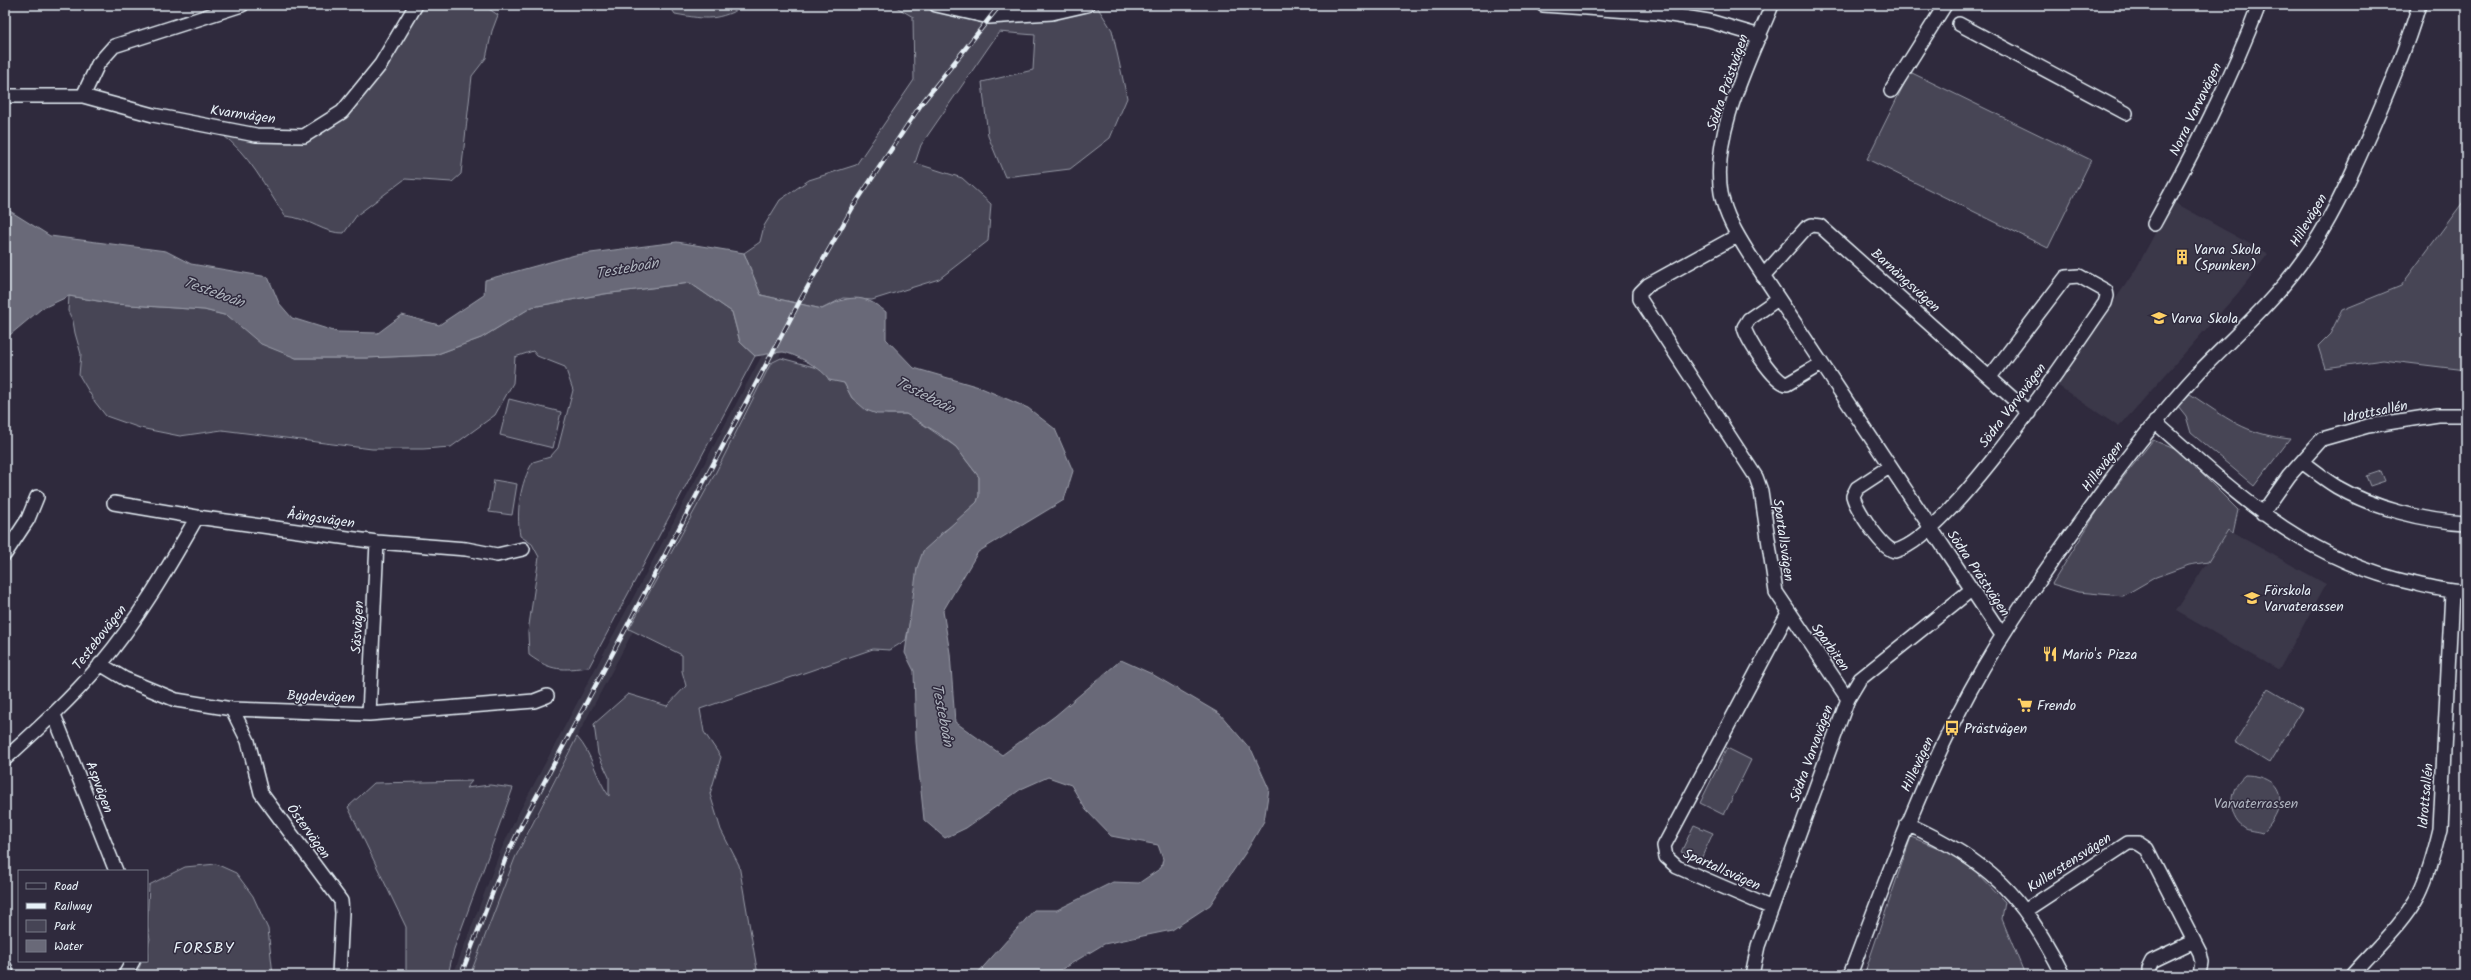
<svg xmlns="http://www.w3.org/2000/svg" width="2471" height="980" viewBox="0 0 2471 980" font-family="Kalam,sans-serif">
  <style>
    .built { fill: #3b3749 }
    .green { fill: #464455; stroke: #979aa6 }
    .water { fill: #696978; stroke: #9c9fab }
    .lines { fill: none; stroke-linecap: round; stroke-linejoin: round }
    .minor-casing { stroke: #e8f1f8; stroke-width: 16 }
    .minor { stroke: #2f2a3d; stroke-width: 13 }
    .rail-casing { stroke: #e8f1f8; stroke-width: 4.5 }
    .rail { stroke: #2f2a3d; stroke-width: 3; stroke-dasharray: 9; stroke-linecap: butt }
    .labels { text-anchor: middle; stroke-width: 3; stroke-linejoin: round; paint-order: stroke }
    .street-label { font-size: 14px; fill: #e8f1f8; stroke: #2f2a3d }
    .poi-label { font-size: 14px; fill: #e8f1f8; stroke: #2f2a3d; text-anchor: start }
    .park-label { font-size: 14px; fill: #afb4bf; stroke: #2f2a3d }
    .water-label { font-size: 15px; font-style: italic; fill: #afb4be; stroke: #2f2a3d }
    .quarter-label { font-size: 16px; letter-spacing: 1px; fill: #e8f1f8; stroke: #2f2a3d }
  </style>
  <rect width="100%" height="100%" fill="#2f2a3d"/>
  <filter id="ink" filterUnits="userSpaceOnUse"><feTurbulence type="fractalNoise" baseFrequency=".025" numOctaves="2"/><feDisplacementMap in="SourceGraphic" scale="8" xChannelSelector="R" yChannelSelector="G"/><feConvolveMatrix kernelMatrix="1 2 1 2 8 2 1 2 1" color-interpolation-filters="sRGB"/></filter>
  <g filter="url(#ink)">
    <path class="built" d="M2172,201L2268,254L2238,293L2119,427L2057,385L2136,269Z
      M795,293L809,301L531,823L515,858L470,975H453L500,852L517,816Z
      M2228,530L2326,584L2279,670L2176,611Z"/>
    <path class="green" d="M419,5H483L498,15L492,31L486,58L472,76L461,174L452,182L405,179L357,215L344,233C324,234 310,218 285,216C265,187 249,153 220,133L290,140L318,136L348,114Z
      M669,5H748C716,21 709,20 675,14Z
      M893,5H1096L1112,30L1127,98L1110,138L1070,169L1005,177L988,136L982,82L1033,70L1035,35L999,32L921,145L915,163L962,178L991,204L988,241L939,279L872,300L843,298L822,309L761,295L744,253L760,242L764,226L780,200L809,180L856,165L914,80L913,17Z
      M1910,72L2091,160L2048,248L1867,159Z
      M2466,198V370L2383,360L2325,368L2318,346L2330,334L2342,310L2401,286Z
      M690,283L732,312L740,342L755,356L589,667C562,670 552,672 529,655L528,632L539,557L532,544L520,536C516,511 520,483 533,462L550,457L558,448L573,390L565,367L537,356L533,351L515,357L513,383L495,415L451,447L423,449H372L222,430L180,436L140,428L106,416L95,402L79,375L81,354L75,333L73,321L68,311L69,296L115,304L204,310L228,316L296,358H366L435,355L481,338L532,307L604,294Z
      M781,358L818,368L844,383L852,398L887,414H906L914,418L956,447L979,477V496L977,502L957,522L941,533L912,610L906,640L890,650L873,649L700,709L704,732L721,757L710,794L721,830L739,865L758,975H470L515,858L577,737C592,753 596,778 609,796V777L598,754L594,724L628,694L667,706L686,686L682,671V655L629,629L716,472L771,363Z
      M2190,394C2227,418 2244,434 2290,439L2254,486L2191,433L2186,416L2178,406Z
      M509,399L561,412L553,448L500,435Z
      M2153,440L2179,451L2238,510L2233,533L2228,530L2208,562L2189,565L2156,577L2123,596L2078,592L2052,584L2100,507Z
      M2381,471L2385,481L2370,486L2366,476Z
      M494,480L517,484L512,515L489,512Z
      M2268,689L2302,709L2269,763L2235,742Z
      M1727,748L1751,760L1724,815L1700,803Z
      M2245,775C2288,776 2288,807 2262,833C2257,831 2248,831 2244,828C2226,816 2229,787 2245,775Z
      M472,781L466,788L490,785L513,788L454,949L448,975H406V927L348,807L374,783Z
      M1694,825L1713,833L1700,861L1681,852Z
      M1911,837L1946,851L1972,868L2005,902L2002,919L2025,975H1864Z
      M216,864L236,873L253,896L268,929L273,975H136L142,961H147V948L150,939L147,925L149,885L185,867Z"/>
    <path class="water" d="M5,208L50,236L166,251L191,264L268,277L279,303L292,318L337,332L378,333L402,315L439,325L484,295L485,280L575,255L677,242L744,253L761,295L822,309C848,296 862,292 886,312V339L914,368L979,387L1028,408L1055,429L1073,471L1064,500L978,552L943,611L950,653L955,722L1002,755L1055,716L1121,660L1152,674L1220,714L1252,751L1269,789L1264,821L1246,852L1210,905L1172,930L1104,944L1052,975H976L1034,910H1057L1113,882L1139,883L1161,868L1163,859L1158,845L1111,836L1086,810L1071,785L1048,777L1021,789L966,828L945,838L924,820L916,742L914,671L905,653L917,568L923,551L977,502L979,496V477L956,447L938,433L906,414H877L866,410L852,398L844,383L829,380C824,369 795,354 783,352C775,352 764,355 755,356L740,342L732,312L690,283L604,294L532,307L481,338L435,355L366,358H296L261,344L228,316L204,310L115,304L69,296L41,309L5,339Z"/>
    <g class="lines">
      <g class="minor-casing">
        <path id="minor" d="M936,5L989,17L1052,13L1087,5
          M1543,5L1658,13L1709,21L1760,36
          M1772,5C1750,60 1711,133 1721,193C1725,215 1737,235 1749,254L2002,635
          M1959,24L2126,113
          M1891,91L1945,5
          M5,96H83L153,115L256,135L304,136L342,112L381,64L416,5
          M83,96L98,64L114,46L242,5
          M2154,224C2193,153 2231,80 2259,5
          M1737,236L1648,285L1640,293V299L1756,477L1761,491L1776,592L1848,699
          M1763,276L1806,228L1812,225L1820,226L2029,413
          M1778,299L1749,319L1744,327C1746,338 1775,384 1787,384L1821,364
          M2155,422C2236,493 2302,559 2412,583C2430,587 2448,592 2466,592
          M2302,462C2313,470 2325,480 2337,487C2373,508 2425,521 2466,523
          M1889,467L1857,488L1853,496C1856,508 1883,551 1895,551C1950,537 2069,354 2105,303L2107,296L2106,291L2079,276L2066,277L1990,377
          M114,503L197,517L377,542L466,549L497,555L523,549
          M2262,514L2289,476L2322,439L2368,426L2438,415H2466
          M5,554L28,519L37,497
          M100,664L125,679L176,700L232,709L369,714L534,701L547,696
          M232,709L248,741L261,793L341,901L342,913L339,975
          M369,714L377,542
          M54,715L116,871
          M5,759C38,729 71,699 100,665C138,620 168,568 197,517
          M1907,824C1988,860 2024,896 2063,975
          M1772,908L1677,867L1666,857L1664,846L1788,613
          M2026,910L2128,843H2138L2147,849L2200,953L2202,962L2200,975
          M5,967L7,975
          M125,975L133,961
          M1752,975L1758,946L1848,699L1860,679L1971,590
          M1850,975C1886,879 1921,782 1970,691C2007,623 2053,559 2099,496C2130,453 2163,411 2199,372C2233,337 2272,303 2300,264C2330,224 2350,178 2370,133C2388,91 2406,49 2419,5
          M2150,975L2148,969L2152,961L2194,941
          M2352,975C2374,950 2403,924 2419,894C2429,874 2435,850 2440,829L2452,592"/>
      </g>
      <use href="#minor" class="minor"/>
      <g class="rail-casing">
        <path id="rail" d="M461,975L507,855L524,820L802,297L853,207L922,103L1000,5"/>
      </g>
      <use href="#rail" class="rail"/>
    </g>
  </g>
  <defs>
    <g id="building-bare" transform="scale(1.2)"><path d="M-4-6H4V6H1V3H-1V6H-4ZM-2.5-4.3h1.7v1.8h-1.7ZM.8-4.3h1.7v1.8H.8ZM-2.5-1h1.7V.8h-1.7ZM.8-1h1.7V.8H.8Z" fill="#ffd166" stroke="#2f2a3d" stroke-width="2.5" paint-order="stroke"/></g>
    <g id="school-bare" transform="scale(1.2)"><path d="M0-5L7-2L0 1L-7-2ZM-4 1L0 2.5L4 1V4Q0 6-4 4Z" fill="#ffd166" stroke="#2f2a3d" stroke-width="2.5" paint-order="stroke"/></g>
    <g id="restaurant-bare" transform="scale(1.2)"><path d="M-5-6h1v4h1v-4h1v4h1v-4h1v5L-1.5 .5V6h-2V.5L-5-1ZM5-6V6H3V1.5H1.5Q1.5-4 5-6Z" fill="#ffd166" stroke="#2f2a3d" stroke-width="2.5" paint-order="stroke"/></g>
    <g id="supermarket-bare" transform="scale(1.2)"><path d="M-6-5.5h2.5l.6 2H6L4.5 2H-2.5L-4.4-4H-6ZM-1.5 3.2a1.3 1.3 0 1 0 .1 0ZM3 3.2a1.3 1.3 0 1 0 .1 0Z" fill="#ffd166" stroke="#2f2a3d" stroke-width="2.5" paint-order="stroke"/></g>
    <g id="bus-bare" transform="scale(1.2)"><path d="M-5-6H5V4H4V6H2V4H-2V6H-4V4H-5ZM-3.5-4V0h7V-4ZM-3.5 1.2v1.5H-2V1.2ZM2 1.2v1.5H3.5V1.2Z" fill="#ffd166" stroke="#2f2a3d" stroke-width="2.5" paint-order="stroke"/></g>
  </defs>
  <g fill-rule="evenodd">
    <use href="#building-bare" x="2182" y="257"/>
    <use href="#school-bare" x="2159" y="318"/>
    <use href="#school-bare" x="2252" y="598"/>
    <use href="#restaurant-bare" x="2050" y="654"/>
    <use href="#supermarket-bare" x="2025" y="705"/>
    <use href="#bus-bare" x="1952" y="728"/>
  </g>
  <g class="labels">
    <g class="street-label">
      <text transform="translate(1727 82) rotate(-71)" y="5">Södra Prästvägen</text>
      <text transform="translate(2195 109) rotate(-64)" y="5">Norra Varvavägen</text>
      <text transform="translate(243 114) rotate(8)" y="5">Kvarnvägen</text>
      <text transform="translate(2308 220) rotate(-59)" y="5">Hillevägen</text>
      <text transform="translate(1906 280) rotate(42)" y="5">Barnängsvägen</text>
      <text transform="translate(2012 405) rotate(-53)" y="5">Södra Varvavägen</text>
      <text transform="translate(2375 411) rotate(-11)" y="5">Idrottsallén</text>
      <text transform="translate(2102 466) rotate(-53)" y="5">Hillevägen</text>
      <text transform="translate(321 518) rotate(8)" y="5">Åängsvägen</text>
      <text transform="translate(1784 540) rotate(82)" y="5">Spartallsvägen</text>
      <text transform="translate(1979 573) rotate(56)" y="5">Södra Prästvägen</text>
      <text transform="translate(357 627) rotate(-87)" y="5">Säsvägen</text>
      <text transform="translate(99 637) rotate(-52)" y="5">Testebovägen</text>
      <text transform="translate(1831 647) rotate(55)" y="5">Sparbiten</text>
      <text transform="translate(321 696) rotate(2)" y="5">Bygdevägen</text>
      <text transform="translate(1811 753) rotate(-70)" y="5">Södra Varvavägen</text>
      <text transform="translate(1917 764) rotate(-65)" y="5">Hillevägen</text>
      <text transform="translate(100 787) rotate(69)" y="5">Aspvägen</text>
      <text transform="translate(2425 796) rotate(-85)" y="5">Idrottsallén</text>
      <text transform="translate(309 831) rotate(54)" y="5">Östervägen</text>
      <text transform="translate(2069 862) rotate(-33)" y="5">Kullerstensvägen</text>
      <text transform="translate(1722 869) rotate(24)" y="5">Spartallsvägen</text>
    </g>
    <g class="poi-label">
      <text x="2194" y="254">Varva Skola<tspan x="2194" dy="16">(Spunken)</tspan></text>
      <text x="2171" y="323">Varva Skola</text>
      <text x="2264" y="595">Förskola<tspan x="2264" dy="16">Varvaterassen</tspan></text>
      <text x="2062" y="659">Mario's Pizza</text>
      <text x="2037" y="710">Frendo</text>
      <text x="1964" y="733">Prästvägen</text>
    </g>
    <g class="park-label">
      <text x="2256" y="808">Varvaterrassen</text>
    </g>
    <g class="water-label">
      <text transform="translate(627 268) rotate(-10)" y="5">Testeboån</text>
      <text transform="translate(214 292) rotate(20)" y="5">Testeboån</text>
      <text transform="translate(925 395) rotate(27)" y="5">Testeboån</text>
      <text transform="translate(943 715) rotate(79)" y="5">Testeboån</text>
    </g>
    <g class="quarter-label">
      <text x="204" y="953">FORSBY</text>
    </g>
  </g>
  <rect width="2471" height="980" fill="none" stroke="#2f2a3d" stroke-width="20"/>
  <rect x="10" y="10" width="2451" height="960" fill="none" stroke="#e8f1f8" stroke-width="1.5" filter="url(#ink)"/>
  <rect x="18" y="870" width="130" height="92" fill="#2f2a3d" stroke="#797a88"/>
  <rect x="26" y="883" width="20" height="6" fill="#2f2a3d" stroke="#797a88"/>
  <text x="54" y="890" font-size="12" fill="#e8f1f8">Road</text>
  <rect x="26" y="903" width="20" height="6" fill="#e8f1f8" stroke="#797a88"/>
  <text x="54" y="910" font-size="12" fill="#e8f1f8">Railway</text>
  <rect x="26" y="920" width="20" height="12" fill="#464455" stroke="#797a88"/>
  <text x="54" y="930" font-size="12" fill="#e8f1f8">Park</text>
  <rect x="26" y="940" width="20" height="12" fill="#696978" stroke="#797a88"/>
  <text x="54" y="950" font-size="12" fill="#e8f1f8">Water</text>
</svg>
